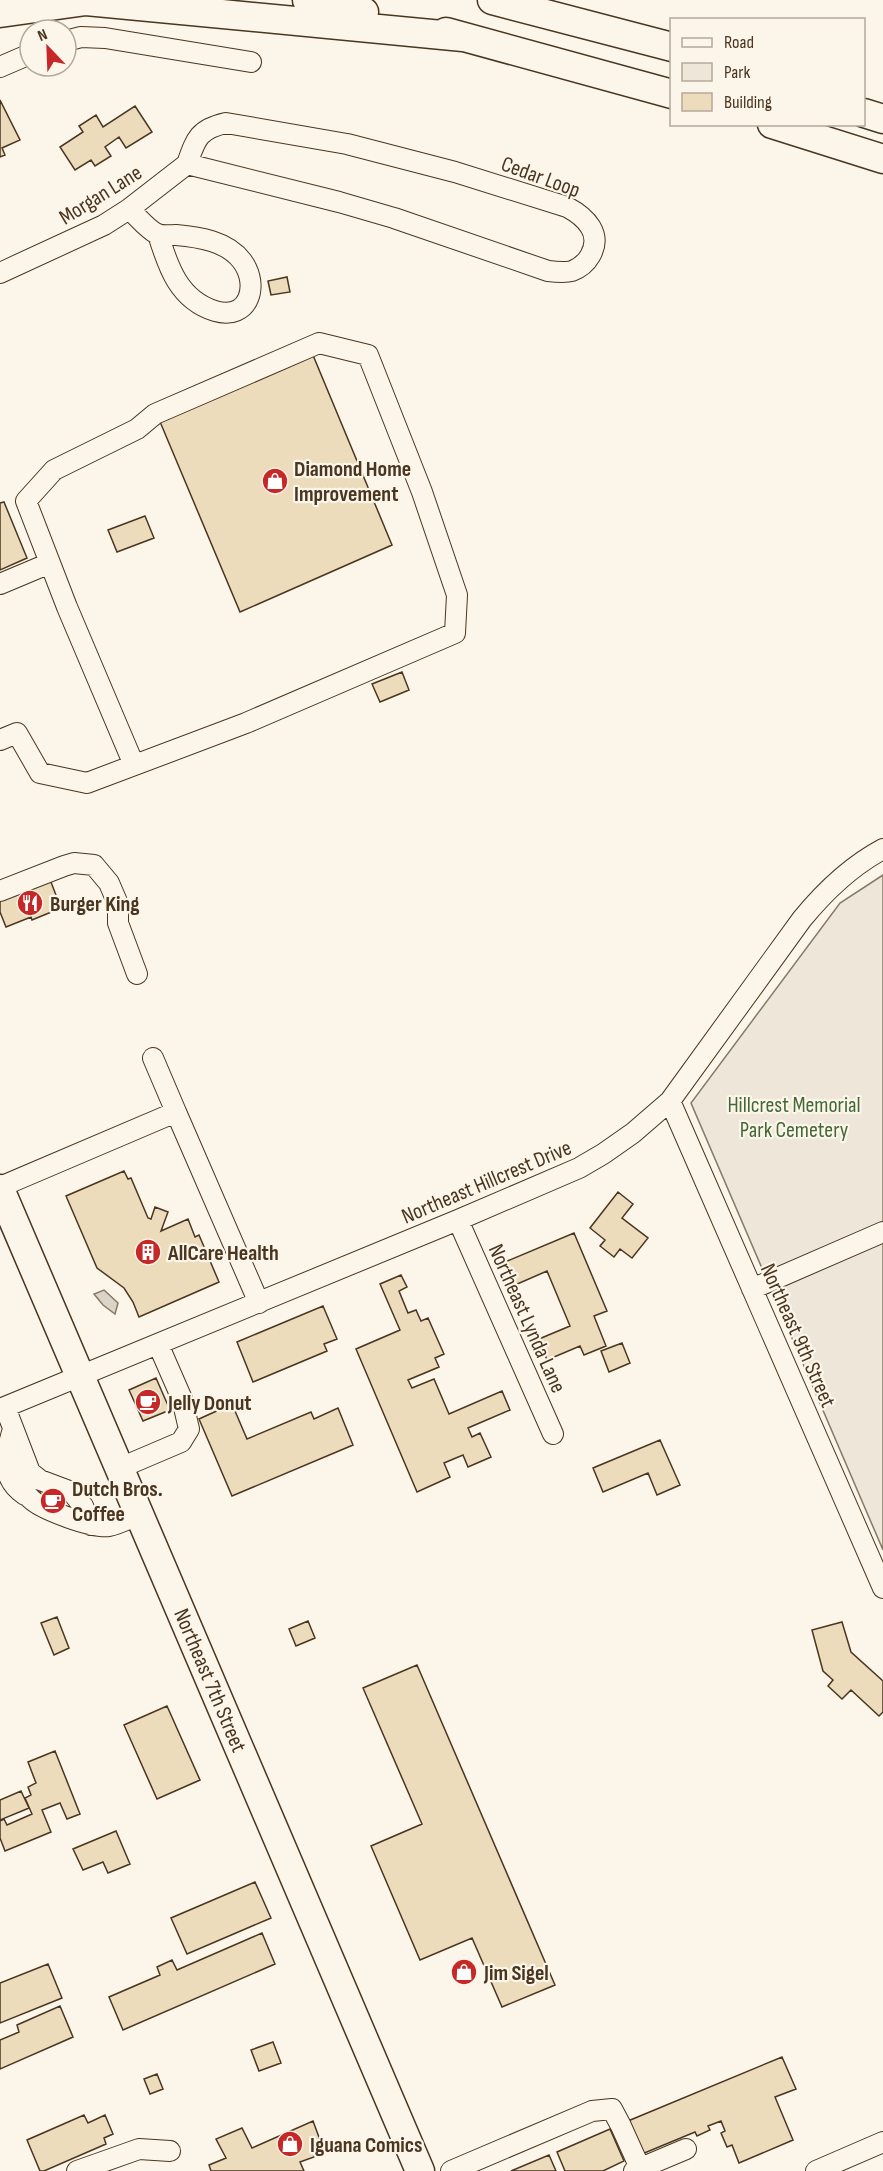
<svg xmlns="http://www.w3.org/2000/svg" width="883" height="2171" viewBox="0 0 883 2171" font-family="'Sofia Sans Condensed',sans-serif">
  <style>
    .green { fill: #ede6d9; stroke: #887966; stroke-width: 1.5 }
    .water { fill: #dcd4c6; stroke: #887966; stroke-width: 1.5 }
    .building { fill: #ecdcbc; stroke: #4a3520; stroke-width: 1.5 }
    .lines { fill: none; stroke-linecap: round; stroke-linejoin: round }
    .minor-casing { stroke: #4a3520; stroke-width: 22 }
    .highway-casing { stroke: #4a3520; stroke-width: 31 }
    .minor { stroke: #fbf6e9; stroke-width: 20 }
    .highway { stroke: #fbf6e9; stroke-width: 28 }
    .labels { text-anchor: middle; stroke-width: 4.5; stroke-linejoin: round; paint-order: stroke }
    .street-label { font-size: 22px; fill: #4a3520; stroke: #fbf6e9 }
    .poi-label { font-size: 22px; font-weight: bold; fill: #4a3520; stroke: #fbf6e9; text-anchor: start }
    .park-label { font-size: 22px; fill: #436837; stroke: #fbf6e9 }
  </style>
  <rect width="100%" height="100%" fill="#fbf6e9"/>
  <path class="green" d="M883,875V1550L691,1103L840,903Z"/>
  <path class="water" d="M104,1290L118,1303L115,1314L103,1305L94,1294Z"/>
  <path class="building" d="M0,100L20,140L2,148L5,155L0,157Z
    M135,106L152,132L126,148L119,137L105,147L111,156L95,166L91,160L75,170L60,147L83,132L79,126L96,115L103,127Z
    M287,277L290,292L271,295L268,281Z
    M310,348L392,545L240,612L158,417Z
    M4,502L27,558L0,570V503Z
    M145,516L154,538L117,552L108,530Z
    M402,672L409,690L380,702L372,684Z
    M49,877L61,908L32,920L31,917L6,927L0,912V897Z
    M124,1171L128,1179L131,1178L148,1218L151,1219L155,1207L168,1212L161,1231L188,1219L195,1237L199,1235L219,1282L139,1317L133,1302L124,1288L97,1268L66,1196Z
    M618,1192L633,1204L622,1218L648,1238L632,1258L620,1249L614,1257L600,1246L605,1240L590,1228Z
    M574,1233L607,1311L594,1316L606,1346L584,1355L580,1346L547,1360L539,1339L570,1326L547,1271L515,1285L505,1262Z
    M401,1275L407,1287L399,1291L408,1313L416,1310L421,1321L428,1318L444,1354L435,1358L439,1367L408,1380L412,1388L434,1379L449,1414L502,1391L510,1410L468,1428L472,1437L480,1433L491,1457L468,1467L463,1455L444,1463L450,1477L417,1492L356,1349L400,1330L380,1284Z
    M323,1306L337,1339L324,1344L327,1351L253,1382L237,1342Z
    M622,1343L630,1363L609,1372L601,1351Z
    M156,1378L170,1410L143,1421L129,1390Z
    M232,1404L247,1439L311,1412L314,1419L338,1408L353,1445L232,1496L199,1419Z
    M660,1440L680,1485L657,1495L648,1473L603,1492L593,1468Z
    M42,1487L65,1491L57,1511L38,1498Z
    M57,1617L69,1648L54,1655L41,1623Z
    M308,1621L315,1638L296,1646L289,1629Z
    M842,1622L851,1652L883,1681V1712L879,1716L851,1690L842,1699L828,1686L833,1680L823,1671L812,1630Z
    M417,1665L555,1985L502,2007L472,1938L420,1960L371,1846L422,1824L363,1688Z
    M167,1706L200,1780L157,1799L124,1725Z
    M55,1751L80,1814L67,1819L60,1803L42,1810L51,1832L5,1851L0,1838V1821L4,1819L7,1825L32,1814L25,1798L31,1795L28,1787L36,1783L28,1762Z
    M21,1791L29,1808L0,1820V1800Z
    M116,1831L130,1864L108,1873L103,1862L83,1870L73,1849Z
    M255,1882L271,1918L187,1954L171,1918Z
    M262,1933L275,1964L123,2030L109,1997L160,1975L157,1967L172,1960L177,1970Z
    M48,1964L62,1998L0,2023V1983Z
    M60,2006L73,2037L0,2069V2040L19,2032L17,2025Z
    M273,2042L281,2063L259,2071L251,2050Z
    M782,2057L796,2089L775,2097L793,2140L739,2163L732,2145L727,2147L721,2133L725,2131L721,2121L708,2126L710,2130L697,2136L695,2132L642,2154L628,2121Z
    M157,2074L163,2089L150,2094L144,2079Z
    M84,2115L88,2123L105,2115L113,2134L104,2138L106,2144L44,2171H40L27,2140Z
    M313,2121L320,2140L314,2157L300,2162L304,2171H211L209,2165L226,2158L216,2139L242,2128L252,2148Z
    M610,2129L624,2161L603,2171H565L557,2152Z
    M549,2155L556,2171H511Z"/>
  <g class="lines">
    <g class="minor-casing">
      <path id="minor" d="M66,41L81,37L105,38L251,62
        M0,67L30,54
        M226,123L347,144L455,172L567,207C586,217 603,234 590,256C586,263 580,268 572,271C565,273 556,272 548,271L394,218L339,202L187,164C196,138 199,129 226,123Z
        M129,209C137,216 147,229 157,234C162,236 170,235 176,235C199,237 227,241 242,261C260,285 249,321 215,311C179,300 168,267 158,234
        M0,273L104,225L129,209L187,164
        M0,584L50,563
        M0,740L17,733L40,773L87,783L246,723L455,633L457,595L422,492L368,355L319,343L155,414L137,429L54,470L26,501L67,607L134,765
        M0,891L64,866L74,863L94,865L109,883L118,904V923L137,974
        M153,1058L176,1112
        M670,1101L883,1588
        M0,1187L176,1112L259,1303
        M458,1220L553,1434
        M752,1289L883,1232
        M5,1407L30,1472L40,1480L72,1492L83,1506L91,1525
        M0,1409L458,1220L579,1168L603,1154L633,1133L670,1101L802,919C825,891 851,866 883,849
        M13,1429C5,1455 0,1478 25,1495
        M24,1460C20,1474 20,1489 31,1499C42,1510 95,1529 109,1526C119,1524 130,1518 140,1514
        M120,1468L181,1442L189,1429L182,1399L158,1344
        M77,2171L139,2149L170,2151
        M451,2171L592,2111L612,2109L621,2126L640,2168
        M634,2171L686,2149
        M816,2171L883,2142"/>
    </g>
    <g class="highway-casing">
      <path id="highway" d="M307,0L364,12
        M492,0L672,47
        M0,13L86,1L463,37
        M446,32L672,94
        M864,113L883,119
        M772,124L883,159
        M0,1189L420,2171"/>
    </g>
    <use href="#minor" class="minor"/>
    <use href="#highway" class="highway"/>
  </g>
  <defs>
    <g id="shop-disc" transform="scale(1.35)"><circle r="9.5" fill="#c62828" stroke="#fbf6e9"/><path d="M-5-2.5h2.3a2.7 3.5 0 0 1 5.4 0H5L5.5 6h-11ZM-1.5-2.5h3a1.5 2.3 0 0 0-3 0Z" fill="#fff"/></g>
    <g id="restaurant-disc" transform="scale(1.35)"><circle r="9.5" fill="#c62828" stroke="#fbf6e9"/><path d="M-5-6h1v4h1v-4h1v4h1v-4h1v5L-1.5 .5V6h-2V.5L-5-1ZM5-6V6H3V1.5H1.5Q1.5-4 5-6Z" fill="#fff"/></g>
    <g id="building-disc" transform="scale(1.35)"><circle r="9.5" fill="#c62828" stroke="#fbf6e9"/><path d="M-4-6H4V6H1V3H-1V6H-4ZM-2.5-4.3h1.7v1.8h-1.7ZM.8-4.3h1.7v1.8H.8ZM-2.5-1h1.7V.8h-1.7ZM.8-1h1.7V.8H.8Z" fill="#fff"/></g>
    <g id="cafe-disc" transform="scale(1.35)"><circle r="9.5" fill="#c62828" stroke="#fbf6e9"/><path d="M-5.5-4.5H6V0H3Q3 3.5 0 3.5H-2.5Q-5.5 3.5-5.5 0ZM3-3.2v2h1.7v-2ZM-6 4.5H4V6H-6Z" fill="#fff"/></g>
  </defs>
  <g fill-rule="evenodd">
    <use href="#shop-disc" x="275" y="481"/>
    <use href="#restaurant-disc" x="30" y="903"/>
    <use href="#building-disc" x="148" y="1252"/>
    <use href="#cafe-disc" x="148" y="1402"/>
    <use href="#cafe-disc" x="53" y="1501"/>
    <use href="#shop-disc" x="464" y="1972"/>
    <use href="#shop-disc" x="290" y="2144"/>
  </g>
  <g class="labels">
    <g class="street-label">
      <text transform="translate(541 176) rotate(20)" y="8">Cedar Loop</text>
      <text transform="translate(100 194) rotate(-32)" y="8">Morgan Lane</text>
      <text transform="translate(486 1181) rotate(-23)" y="8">Northeast Hillcrest Drive</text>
      <text transform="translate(528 1318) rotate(66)" y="8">Northeast Lynda Lane</text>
      <text transform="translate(799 1335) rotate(66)" y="8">Northeast 9th Street</text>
      <text transform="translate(211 1680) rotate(67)" y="8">Northeast 7th Street</text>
    </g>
    <g class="poi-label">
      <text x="294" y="476">Diamond Home<tspan x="294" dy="25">Improvement</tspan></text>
      <text x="50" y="911">Burger King</text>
      <text x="168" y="1260">AllCare Health</text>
      <text x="168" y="1410">Jelly Donut</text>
      <text x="72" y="1496">Dutch Bros.<tspan x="72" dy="25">Coffee</tspan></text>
      <text x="484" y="1980">Jim Sigel</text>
      <text x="310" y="2152">Iguana Comics</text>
    </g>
    <g class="park-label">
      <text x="794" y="1112">Hillcrest Memorial<tspan x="794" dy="25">Park Cemetery</tspan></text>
    </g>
  </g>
  <rect x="670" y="18" width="195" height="108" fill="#fbf6e9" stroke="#b4a999" stroke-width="1.5"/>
  <rect x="682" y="38" width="30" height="9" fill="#fbf6e9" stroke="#b4a999" stroke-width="1.5"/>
  <text x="724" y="48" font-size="18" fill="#4a3520">Road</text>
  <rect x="682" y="63" width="30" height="18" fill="#ede6d9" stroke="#b4a999" stroke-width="1.5"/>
  <text x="724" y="78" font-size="18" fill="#4a3520">Park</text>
  <rect x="682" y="93" width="30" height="18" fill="#ecdcbc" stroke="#b4a999" stroke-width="1.5"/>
  <text x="724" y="108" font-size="18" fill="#4a3520">Building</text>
  <g transform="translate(48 48) rotate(337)"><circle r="28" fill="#fbf6e9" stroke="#b4a999" stroke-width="1.5"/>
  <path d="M0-4.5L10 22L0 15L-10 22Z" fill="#c62828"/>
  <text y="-9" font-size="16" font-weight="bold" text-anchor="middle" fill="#4a3520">N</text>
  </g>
</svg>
